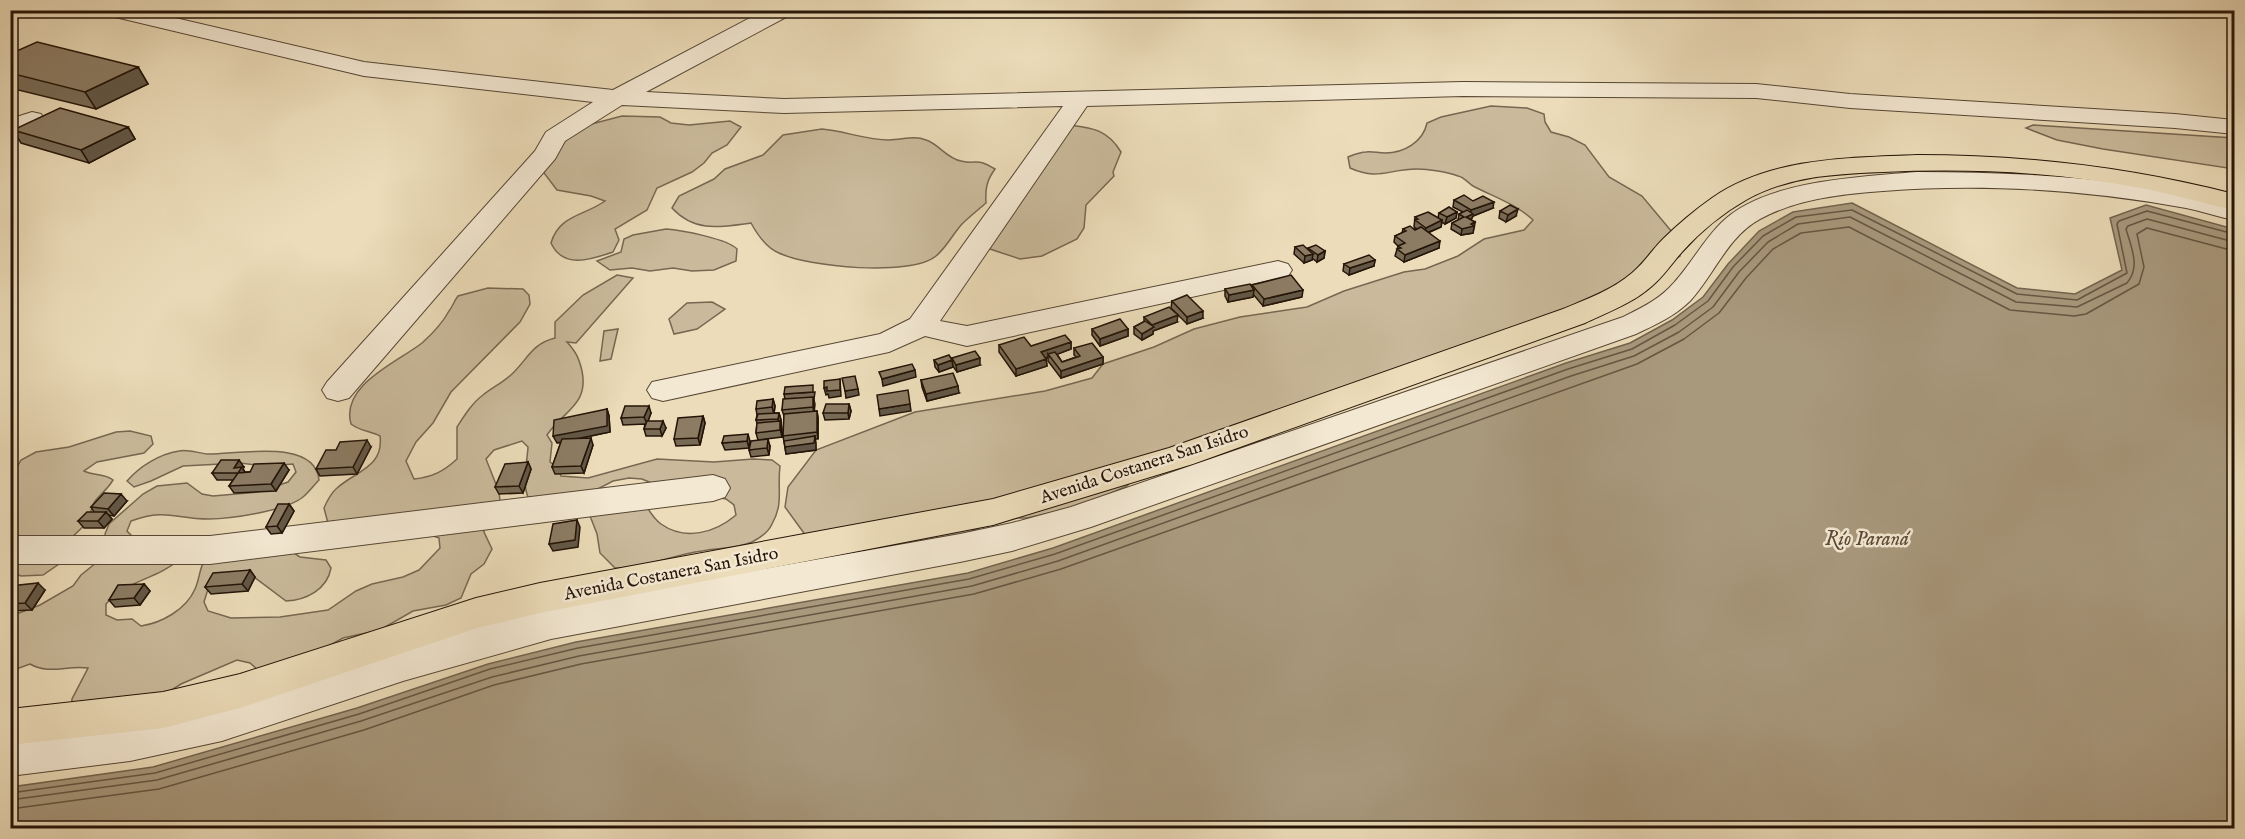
<svg xmlns="http://www.w3.org/2000/svg" width="2245" height="839" viewBox="0 0 2245 839" font-family="'IM FELL English',serif">
  <style>
    .green { fill: #caba9b; stroke: #776751; stroke-width: 1.5 }
    .water { fill: #a8987c; stroke: #73634d; stroke-width: 1.5 }
    .lines { fill: none; stroke-linecap: round; stroke-linejoin: round }
    .shore { stroke: #665642; stroke-width: 1.5 }
    .minor-casing { stroke: #564634; stroke-width: 2 }
    .major-casing { stroke: #241407; stroke-width: 2 }
    .minor { fill: #f3e8d2; fill-rule: evenodd }
    .major { fill: #ecdcb9; fill-rule: evenodd }
    .wall { fill: #786b56; stroke: #241407; stroke-width: 1.5 }
    .shaded-wall { fill: #625746; stroke: #241407; stroke-width: 1.5 }
    .building { fill: #8c7c64; stroke: #241407; stroke-width: 1.5 }
    .labels { text-anchor: middle; stroke-width: 5; stroke-linejoin: round; paint-order: stroke }
    .street-label { font-size: 18px; fill: #241407; stroke: #f3e8d2 }
    .water-label { font-size: 20px; font-style: italic; fill: #594936; stroke: #f3e8d2 }
  </style>
  <rect width="100%" height="100%" fill="#ecdcb9"/>
  <filter id="stains"><feTurbulence type="fractalNoise" baseFrequency=".00333" numOctaves="4"/><feColorMatrix values="0 0 0 0 .2 0 0 0 0 .09 0 0 0 0 .02 0 0 0 .5 -.17"/></filter>
  <radialGradient id="worn" r=".72"><stop offset=".6" stop-color="#630" stop-opacity="0"/><stop offset="1" stop-color="#630" stop-opacity=".3"/></radialGradient>
  <path class="green" d="M1491,106L1527,108L1544,114L1545,122L1551,132L1569,137L1585,145L1609,177L1642,196L1672,232L1680,244V256L1600,305L1236,444L1217,456L1192,463L1141,471L1127,486L1082,506L1027,518H1001L904,561L848,567L822,558L785,507L788,487L816,450L915,412L1045,391L1092,378L1103,364L1154,347L1194,329L1240,317L1307,307L1344,291L1404,272L1425,269L1458,256L1484,239L1524,230L1533,220C1516,204 1494,197 1473,186C1468,183 1464,177 1458,176C1447,172 1429,169 1417,169C1388,169 1379,181 1350,168L1348,157C1353,155 1360,152 1366,152C1372,151 1378,153 1385,153C1404,153 1423,142 1427,123L1441,117Z
    M622,116L660,117L671,123L689,125L730,121L741,127L727,145L712,153L704,163L692,172L657,188L647,210L615,229L619,240L613,252C590,260 563,269 551,243C559,215 584,216 605,201L591,196L557,190L544,173L557,142L584,126Z
    M1068,125C1092,128 1107,129 1121,152L1113,172L1114,176L1086,205L1084,228L1077,239L1042,256L1020,259L984,247Z
    M2033,125L2234,138V169L2103,149L2057,140L2026,128Z
    M822,129C845,131 866,140 889,140C902,140 914,135 926,140C939,144 946,158 961,161C978,165 976,157 995,169C987,180 985,188 986,203C978,210 969,217 962,224C953,234 946,248 936,256C911,277 807,267 779,253C767,248 757,234 751,223C721,227 695,233 672,208L679,196L714,179L725,169L763,155L783,135Z
    M666,229C681,230 728,239 737,249L736,261L714,270L692,271L673,268L650,271L632,268L610,270L597,261L621,252L624,239L633,235Z
    M617,275L633,278L576,343L567,342C576,352 579,358 582,371C589,405 563,411 547,435L552,443L550,462L558,468L561,476L588,478L657,459L714,462L753,459L772,460L780,466C777,489 784,503 772,524C768,533 760,538 752,542C736,549 718,548 702,551C672,555 646,568 615,568L600,553L597,534L590,516L638,493C645,503 651,517 661,524C685,541 715,533 736,515L734,505L726,499L654,484L642,479L629,478L613,481L573,502L532,504C520,489 527,465 528,447L522,441L494,450L486,459L499,492L500,501L485,522L484,532L492,549L484,564L471,574L461,598L446,605L413,611L380,630L343,638L325,648L259,671L250,663L237,660L181,684L143,708L71,710L72,699L88,668C67,665 49,675 30,664L11,671V616L40,605L73,586L81,575L107,554L105,534L109,524L143,494L157,486L187,483L202,494L213,496L258,492L288,482L296,472L293,464L265,466L240,463L183,466L151,481L134,487L127,481C139,467 159,454 179,451C187,449 198,453 207,454C235,455 315,437 319,480C314,485 309,492 303,497C286,511 230,519 209,519C174,519 167,508 131,521L127,531L134,538L180,559C156,580 126,580 106,604V615L117,620L132,619L141,626C161,623 186,610 195,589C200,578 199,568 206,557L283,546L300,557L326,560L331,568C327,590 306,600 286,601L250,574L208,589L204,602L208,611L231,618L280,617L328,610L356,591L372,584L403,577L419,570L440,548L439,538L428,534L329,527L324,508C327,501 331,493 337,488C356,471 384,467 380,436C370,431 360,431 351,424C340,385 398,362 422,343C431,335 443,322 449,311C453,306 454,301 458,296L488,288L523,289L529,295L530,304L520,322L451,392L433,423L416,442L406,461L414,479C432,477 443,472 457,459V427C464,416 472,403 483,395C493,387 504,382 513,373C529,357 532,344 555,338V322L583,295Z
    M712,302L725,309L697,329L674,334L669,319L687,303Z
    M618,329L611,359L600,361L604,331Z
    M130,431L151,436L153,444L144,453L97,462L84,471C94,476 104,473 113,480C103,497 90,497 90,520L67,542L59,564L43,575L21,576L11,572V478L21,460L36,452L69,447L116,432Z"/>
  <path class="water" d="M1852,203L2017,288L2075,294L2122,270L2110,218L2146,205L2234,229V828H11V787L153,767L357,708L488,664L576,642L968,573L1053,548L1566,363L1630,343L1672,320L1703,297L1728,264L1759,231L1793,212Z"/>
  <g class="lines">
    <path class="shore" d="M10,793L155,773L359,714L490,669L578,648L969,579L1055,554L1568,369L1632,349L1675,325L1708,301L1733,267L1763,236L1796,217L1852,210L2017,294L2077,300L2127,273L2117,224L2119,221L2147,211L2234,234
      M10,800L157,780L361,721L492,677L579,656L972,586L1058,561L1571,376L1634,356L1679,332L1713,307L1739,272L1768,242L1798,224L1850,217L2016,302L2077,307L2127,283C2141,267 2131,247 2126,229L2128,226L2147,219L2234,242
      M10,809L159,789L364,730L494,685L581,664L974,594L1061,569L1637,364L1684,339L1719,313L1746,278L1773,249L1801,233L1849,227L2010,310L2074,316L2086,314L2139,284L2144,267L2137,234L2147,228L2234,251"/>
    <g class="minor-casing">
      <path id="minor" d="M101,10H141L364,62L613,90L765,10H792L790,15L646,92L784,99L1463,82L1756,84L1850,94L2175,114L2234,120V134L2175,128L1850,108L1756,98L1463,96L1087,106L940,321L967,326L1278,261L1288,264L1292,270L1288,276L967,346L925,336L889,352L663,401L652,398L647,390L652,382L880,334L910,319L1063,106L784,113L622,105L565,141L555,159L349,398L338,401L327,398L322,390L327,382L535,151L546,132L593,102L364,76L111,16L103,15Z
        M32,112L41,114L44,119L41,124L10,135V119Z
        M1917,172C2025,172 2130,178 2234,204V220C2218,217 2202,211 2186,208C2087,190 1984,183 1883,191C1842,194 1797,199 1760,219C1728,236 1714,275 1690,301C1675,316 1655,325 1636,334L1091,527L1012,551L960,562L551,639L403,681L222,741L130,761L10,776V738L130,725L222,705L403,647L551,607L960,534L1012,523L1071,507L1623,317C1639,309 1656,301 1669,288C1689,268 1701,243 1721,223C1764,180 1860,177 1917,172Z
        M713,475L725,479L730,488L725,497L713,501L210,564H10V536H210Z"/>
    </g>
    <g class="major-casing">
      <path id="major" d="M1917,155C2025,155 2129,167 2234,194V210C2205,204 2176,195 2146,189C2059,172 1971,168 1883,172C1835,174 1788,176 1746,200C1723,213 1700,232 1682,252C1672,263 1664,276 1652,286C1633,303 1608,312 1585,323L1193,464L993,525L540,613L477,628L240,708L163,728L10,745V709L163,692L240,674L476,598L540,583L993,499L1169,448L1563,309C1587,299 1612,290 1632,273C1644,263 1652,250 1663,239C1678,224 1695,210 1712,198C1771,157 1848,158 1917,155Z"/>
    </g>
    <use href="#minor" class="minor"/>
    <use href="#major" class="major"/>
  </g>
  <path class="wall" d="M10,54L138,67L148,84L96,109L10,88Z
    M128,127L135,139L89,163L21,143L13,130Z
    M1454,200L1473,201L1493,208L1473,216L1471,220L1475,222L1473,233L1461,235L1451,229L1452,223L1458,220L1459,214L1463,212L1453,207Z
    M1500,211L1516,216L1506,222L1499,218Z
    M1457,212L1456,218L1445,224L1442,222L1441,227L1428,233L1439,248L1404,262L1395,256L1398,246L1394,242L1395,236L1402,233L1403,229H1417L1414,227L1415,217L1438,218L1439,213Z
    M1295,247L1325,251L1324,258L1317,262L1312,258V260L1304,263L1294,254Z
    M1375,260L1374,266L1349,275L1343,271L1344,264Z
    M1252,285L1302,297L1263,306L1253,294V297L1228,302L1225,296V289L1252,287Z
    M1172,301L1203,318L1187,324L1171,308Z
    M1144,317L1177,322L1153,331V334L1142,340L1134,334V327L1144,322Z
    M1092,329H1128V336L1100,346L1092,335Z
    M1071,342V349L1057,354L1062,362L1076,357L1074,355V348L1103,357V364L1061,378L1048,361V357L1046,358L1047,366L1016,376L999,352V345L1031,346Z
    M952,358L980,365L957,372L952,365Z
    M934,360H952L953,367L939,372L935,367Z
    M921,380L959,393L927,401L922,387Z
    M815,392L814,399V411H817L818,418V439H815L816,450L786,454L783,436L784,416L782,410L785,399L784,394Z
    M773,399L775,406L774,413H779L781,420L782,437L758,440L756,433L757,423L756,420L757,415L756,409Z
    M849,404L851,411L849,419L825,420L823,413Z
    M607,409L609,416L610,432L582,438L593,445L584,473L555,474L552,467L561,442L557,443Z
    M651,413L648,421L666,428L662,436H646L644,429L645,424L623,425L621,418Z
    M703,416L705,423L700,445L676,446L674,439Z
    M750,441L749,448L725,450L722,443Z
    M770,446L769,455L751,457L749,450Z
    M371,447L357,474L320,476L316,469Z
    M528,462L531,469L523,493L499,494L495,487Z
    M244,467L243,469L245,472L289,470L276,491L234,493L229,486L233,480H217L212,473Z
    M127,501L114,516L108,515L112,519L104,528H84L78,521L94,512L91,507Z
    M289,504L294,511L282,533L271,534L266,527Z
    M250,570L255,577L248,591L211,594L205,587Z
    M144,584L150,591L140,605L115,607L109,600Z
    M10,586L45,590L32,610L10,611Z"/>
  <path class="shaded-wall" d="M138,67L148,84L96,109L85,92Z
    M128,127L135,139L89,163L81,150Z
    M1494,202L1493,208L1473,216L1471,220L1466,217L1470,215L1471,210Z
    M1518,209L1516,216L1506,222L1508,215Z
    M1457,212L1456,218L1445,224L1447,217Z
    M1442,220L1441,227L1424,234L1426,228Z
    M1475,222L1473,233L1461,235L1462,229Z
    M1440,241L1439,248L1404,262L1405,255Z
    M1325,251L1324,258L1317,262L1318,255Z
    M1313,254L1312,260L1304,263L1305,256Z
    M1375,260L1374,266L1349,275L1350,268Z
    M1254,290L1253,297L1228,302L1229,295Z
    M1303,290L1302,297L1263,306L1264,299Z
    M1203,311V318L1187,324V317Z
    M1178,315L1177,322L1153,331V334L1142,340V334L1152,328V325Z
    M1128,329V336L1100,346V339Z
    M1071,342V349L1050,357L1048,354V357L1042,359L1041,352Z
    M1103,357V364L1061,378V371Z
    M980,358V365L957,372L956,365Z
    M1046,359L1047,366L1016,376V369Z
    M952,360L953,367L939,372L938,365Z
    M915,370L916,377L883,386L882,379Z
    M840,379L841,396L829,398L828,394L826,395L824,388Z
    M958,386L959,393L927,401L926,394Z
    M858,389L859,395L846,398L845,391Z
    M813,397L815,404L814,414L813,407Z
    M773,399L775,406L774,414L772,407Z
    M849,404L851,411L849,419L848,413Z
    M910,404L911,411L880,416L879,409Z
    M649,406L651,413L647,424L644,417Z
    M607,409L609,416L610,432L557,443L553,436Z
    M817,411L818,418V439L817,432Z
    M779,413L781,420L782,437L778,419Z
    M703,416L705,423L700,445L698,438Z
    M663,421L666,428L662,436L660,429Z
    M748,434L750,441L749,448L747,441Z
    M815,436L816,443V450L786,454L785,447Z
    M591,438L593,445L584,473L581,466Z
    M768,439L770,446L769,455L767,448Z
    M367,440L371,447L357,474L353,467Z
    M239,460L244,467L243,469L246,474L243,480L234,468Z
    M528,462L531,469L523,493L519,486Z
    M284,463L289,470L276,491L271,484Z
    M121,494L127,501L114,516L108,509Z
    M289,504L294,511L282,533L277,526Z
    M106,512L112,519L104,528L98,521Z
    M577,520L580,527L578,547L553,551L549,544Z
    M250,570L255,577L248,591L242,584Z
    M38,583L45,590L32,610L25,603Z
    M144,584L150,591L140,605L134,598Z"/>
  <path class="building" d="M37,42L138,67L85,92L10,73V54Z
    M60,108L128,127L81,150L13,130Z
    M1464,195L1473,201L1483,196L1494,202L1471,210L1454,200Z
    M1510,205L1518,209L1508,215L1500,211Z
    M1449,207L1457,212L1447,217L1439,213Z
    M1467,210L1473,214L1466,217L1475,222L1471,224L1474,226L1462,229L1452,223L1464,217L1459,214Z
    M1428,212L1442,220L1426,228L1415,220L1418,219L1415,217Z
    M1410,226L1415,230L1421,227L1440,241L1405,255L1397,249L1401,248L1398,246L1405,243L1395,236L1406,231L1403,229Z
    M1303,245L1313,254L1305,256L1295,247Z
    M1316,245L1325,251L1318,255L1308,248Z
    M1369,255L1375,260L1350,268L1344,264Z
    M1291,275L1303,290L1264,299L1252,285Z
    M1250,284L1254,290L1229,295L1225,289Z
    M1187,295L1203,311L1187,317L1172,301Z
    M1169,307L1178,315L1152,325L1144,317Z
    M1120,319L1128,329L1100,339L1092,329Z
    M1145,321L1154,327L1142,334L1134,327Z
    M1065,335L1071,342L1041,352L1046,359L1016,369L999,345L1024,337L1031,346Z
    M1092,343L1103,357L1061,371L1048,354L1055,352L1062,362L1080,356L1074,348Z
    M975,351L980,358L956,365L952,358Z
    M949,355L952,360L938,365L934,360Z
    M912,364L915,370L882,379L879,372Z
    M953,373L958,386L926,394L921,380Z
    M855,376L858,389L845,391L842,378Z
    M840,379V390L827,391V387L824,388V381Z
    M813,385V392L784,394L785,387Z
    M908,390L910,404L879,409L877,395Z
    M813,397V407L782,410L783,399Z
    M773,399L772,407L756,409L757,401Z
    M826,404H849L848,413H823Z
    M625,406H649L644,417L621,418Z
    M607,409V426L553,436L554,420Z
    M817,411V432L783,436L784,414Z
    M779,413L778,419L756,420L758,414Z
    M703,416L698,438L674,439L678,418Z
    M647,421H663L660,429H644Z
    M780,421V430L756,433L757,423Z
    M748,434L747,441L722,443L724,436Z
    M815,436L814,443L785,447L784,441Z
    M591,438L581,466L552,467L562,439Z
    M768,439L767,448L749,450L751,441Z
    M367,440L353,467L316,469L326,450H336L340,442Z
    M221,460H239L234,468L242,467L238,473H212Z
    M528,462L519,486L495,487L505,464Z
    M284,463L271,484L229,486L238,473L250,472L254,464Z
    M104,493L121,494L108,509L91,507Z
    M278,504H289L277,526L266,527Z
    M87,512H106L98,521H78Z
    M577,520L575,540L549,544L553,524Z
    M250,570L242,584L205,587L213,573Z
    M38,583L25,603L10,604V586Z
    M144,584L134,598L109,600L118,585Z"/>
  <g class="labels">
    <g class="street-label">
      <text transform="translate(1144 464) rotate(-18)" y="6">Avenida Costanera San Isidro</text>
      <text transform="translate(671 573) rotate(-11)" y="6">Avenida Costanera San Isidro</text>
    </g>
    <g class="water-label">
      <text x="1867" y="545">Río Paraná</text>
    </g>
  </g>
  <rect width="2245" height="839" fill="none" stroke="#ecdcb9" stroke-width="36"/>
  <rect x="12" y="12" width="2221" height="815" fill="none" stroke="#241407" stroke-width="3"/>
  <rect x="18" y="18" width="2209" height="803" fill="none" stroke="#241407" stroke-width="1.5"/>
  <rect width="100%" height="100%" filter="url(#stains)"/>
  <rect width="100%" height="100%" fill="url(#worn)"/>
</svg>
